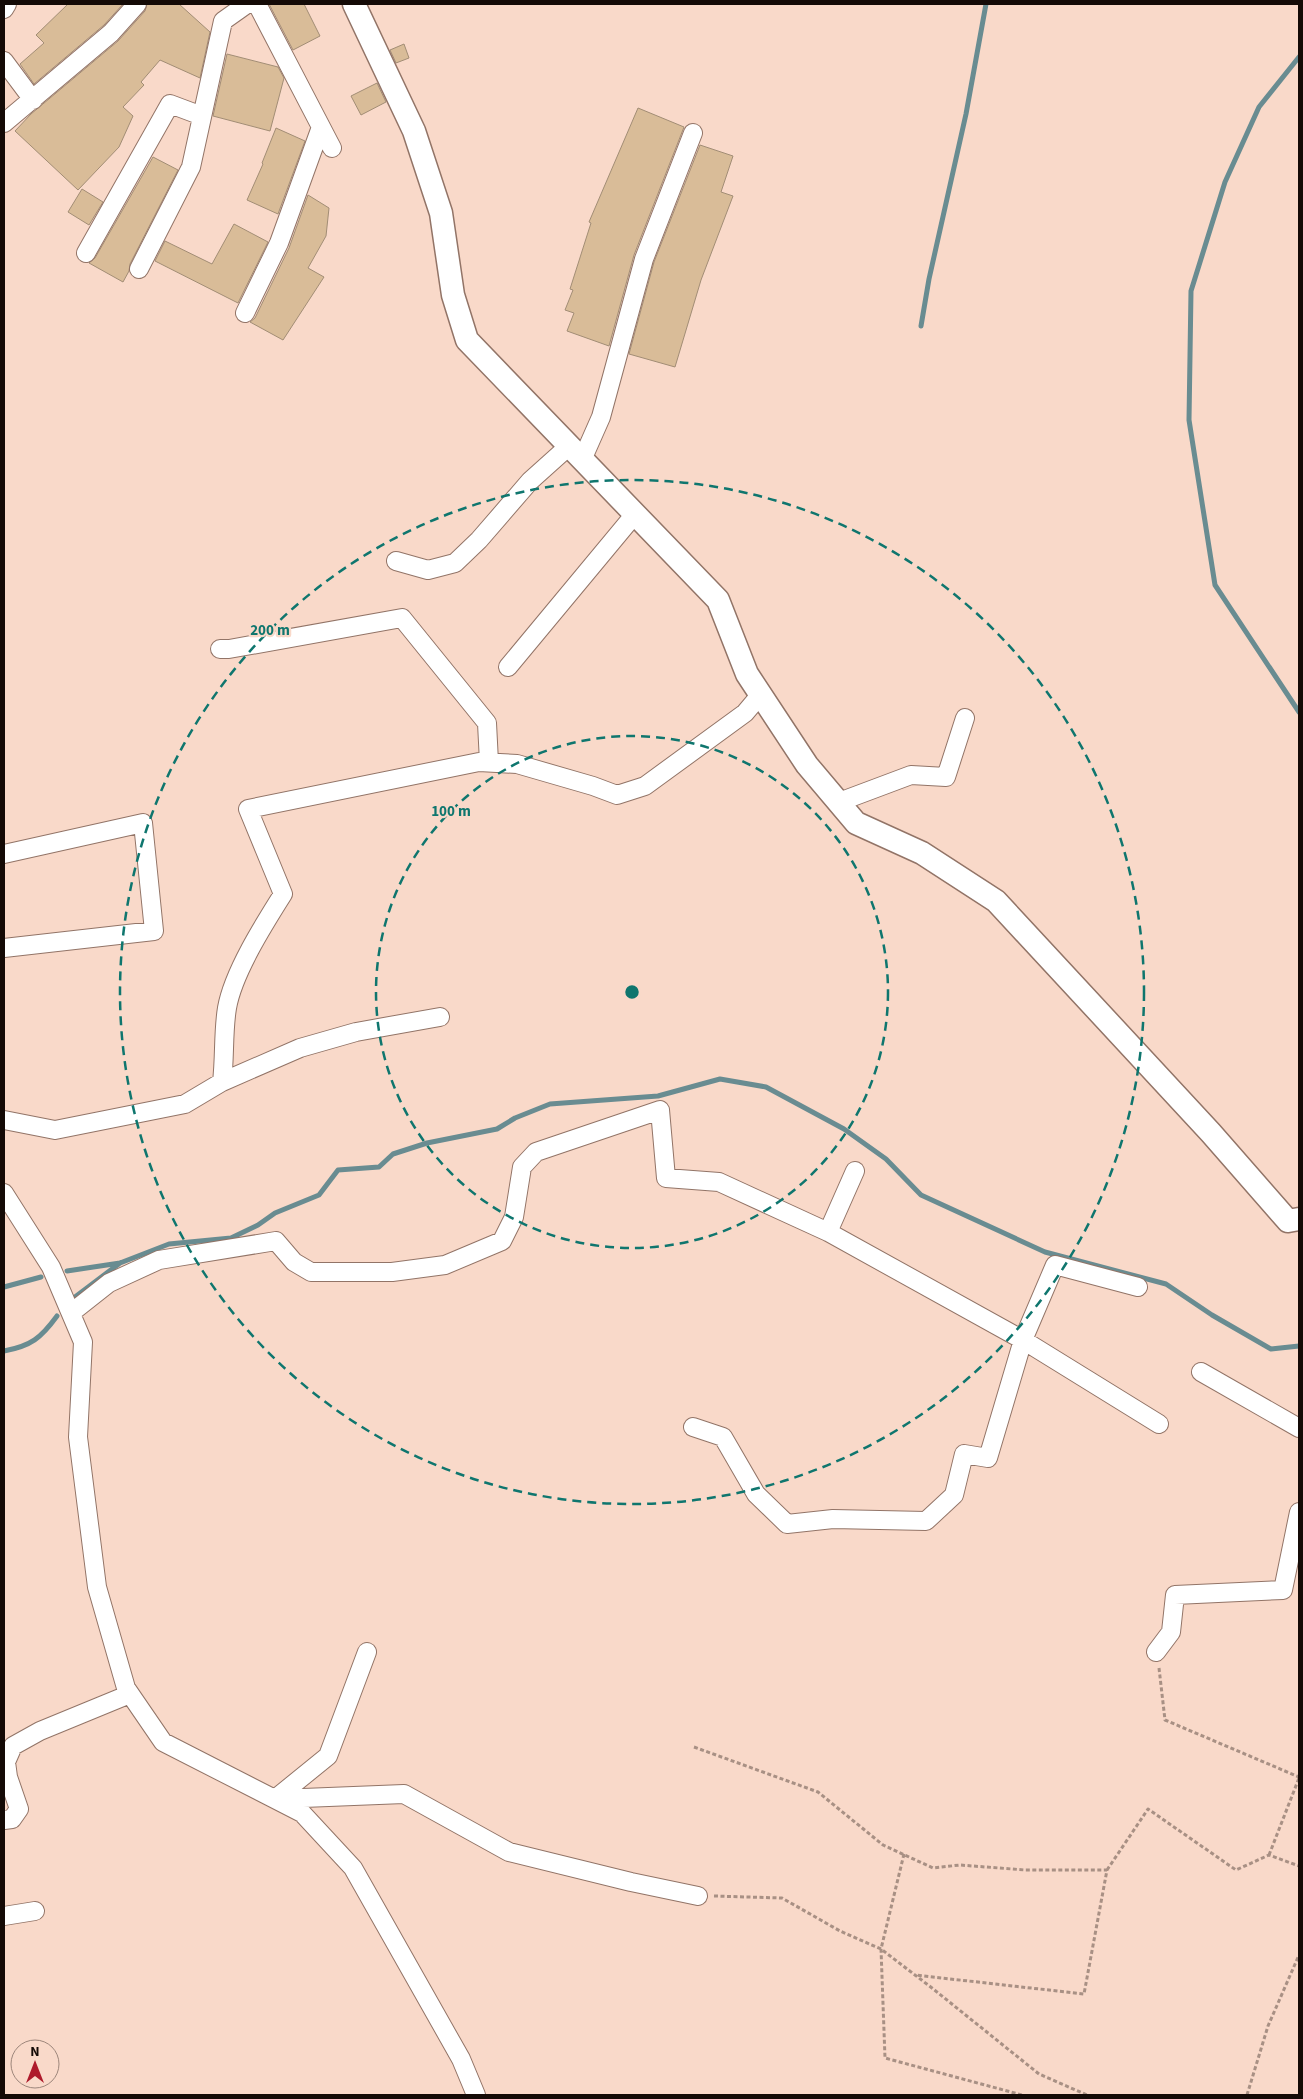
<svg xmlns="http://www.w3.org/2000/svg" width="1303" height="2099" viewBox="0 0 1303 2099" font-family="'Source Sans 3',sans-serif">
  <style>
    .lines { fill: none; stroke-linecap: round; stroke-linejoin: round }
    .stream { stroke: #698c91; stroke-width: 5 }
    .building { fill: #d9bc98; stroke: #a28d75 }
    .minor-casing { stroke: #927467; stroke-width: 20 }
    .tertiary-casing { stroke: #927467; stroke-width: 25 }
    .path { stroke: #a89084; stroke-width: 3; stroke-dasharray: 4 2.5; stroke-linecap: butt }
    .minor { stroke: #fff; stroke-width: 18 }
    .tertiary { stroke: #fff; stroke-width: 22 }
    .ring { fill: none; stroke: #0f766e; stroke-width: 2.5; stroke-dasharray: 9 6 }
    .centre { fill: #0f766e; stroke: #f9d9c9; stroke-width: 2.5 }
    .ring-label { font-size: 15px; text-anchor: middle; font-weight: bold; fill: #0f766e; stroke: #f9d9c9; stroke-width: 4.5; stroke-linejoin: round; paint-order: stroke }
  </style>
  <rect width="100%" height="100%" fill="#f9d9c9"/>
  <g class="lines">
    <path class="stream" d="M1299,57L1259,107L1225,182L1191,291L1189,420L1215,585L1299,712
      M921,326L929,279L966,114L986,4
      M67,1271L120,1263L169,1244L231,1238L258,1225L275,1213L319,1195L338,1170L379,1167L393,1154L427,1143L497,1129L515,1118L550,1104L658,1096L720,1079L766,1087L844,1129L886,1159L921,1195L1045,1252L1166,1284L1212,1315L1271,1349L1299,1346
      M4,1287L41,1277
      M75,1297L120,1263
      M4,1351C31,1346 41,1338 57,1316"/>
  </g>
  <path class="building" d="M68,4H123L104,25L34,84L20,64L44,43L36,35Z
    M147,4H179L210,32L200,78L160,60L141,82L144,85L123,107L133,116L119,147L78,190L15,131L31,114L118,41L145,11Z
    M269,4H304L320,36L293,50Z
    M404,44L409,58L396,63L390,50Z
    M227,54L278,67L284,78L270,131L213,116Z
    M377,83L386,102L361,115L351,96Z
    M638,108L684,127L634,255L609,346L567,331L574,313L565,310L573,290L570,289L591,223L589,222Z
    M276,128L305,141L278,214L247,200L263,164L262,163Z
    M700,145L733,156L721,192L733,196L701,280L675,367L629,354L654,262Z
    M153,157L178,170L130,264L129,271L123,282L89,263L95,258Z
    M82,189L103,202L89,225L68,212Z
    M308,195L329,208L326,236L308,268L324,277L283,340L250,322L255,318L289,248Z
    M234,224L268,242L238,303L155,261L165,241L212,264Z"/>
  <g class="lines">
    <g class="minor-casing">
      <path id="minor" d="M257,4L332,148
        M4,9L7,4
        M4,61L33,100
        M4,123L111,33L137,4
        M86,253L170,104L202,116
        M139,269L191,167L223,21L247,4
        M245,313L279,243L321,127
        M582,460L601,417L644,259L693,133
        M396,561L428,570L455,563L479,540L530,481L569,446
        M220,649H229L402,618L487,723L489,762
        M508,667L635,514
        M839,802L911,775L946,777L965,718
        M4,854L143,823L154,931L4,948
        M222,1082L300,1048L356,1032L440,1017
        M4,1120L55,1130L185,1104L222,1082C225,1057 223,1032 227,1008C233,973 264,924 283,894L248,809L479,762L517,764L593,786L617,795L645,786L745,713L761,694
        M4,1193L51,1267L83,1342L78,1437L97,1587L126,1688L163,1742L302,1813L353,1868L461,2059L476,2095
        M828,1232L1023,1340L1159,1424
        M71,1313L109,1283L159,1260L276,1241L294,1262L311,1272H392L445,1265L502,1241L514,1217L522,1167L536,1152L660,1110L666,1178L719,1182L828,1232L855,1171
        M1201,1372L1299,1428
        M693,1427L723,1437L756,1494L787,1524L833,1519L926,1521L954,1495L964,1454L988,1458L1023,1340L1055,1265L1138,1287
        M1156,1652L1171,1632L1175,1595L1283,1590L1299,1512
        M275,1799L328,1756L367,1652
        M278,1799L404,1794L509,1852L631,1882L698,1896
        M4,1820L12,1819L19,1809L8,1777L6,1762L13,1746L40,1731L130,1694
        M4,1916L35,1911"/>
    </g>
    <g class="tertiary-casing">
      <path id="tertiary" d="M354,4L414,131L441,213L453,295L467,340L718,600L747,674L807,765L856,823L922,853L996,901L1211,1133L1288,1221L1299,1219"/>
    </g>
    <path class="path" d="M1159,1668L1165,1720L1299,1777
      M694,1747L818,1792L883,1845L933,1868L960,1865L1025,1870H1107L1084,1994L915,1975
      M904,1854L881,1949L885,2058L1022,2095
      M1269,1855L1299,1778
      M1107,1870L1148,1809L1236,1870L1269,1855L1299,1866
      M714,1896L782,1898L840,1931L881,1949L932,1988L1039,2074L1087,2095
      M1247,2095L1268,2026L1299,1955"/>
    <use href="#minor" class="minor"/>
    <use href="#tertiary" class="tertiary"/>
  </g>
  <g class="ring">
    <circle cx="632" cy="992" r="256"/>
    <circle cx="632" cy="992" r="512"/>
  </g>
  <circle cx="632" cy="992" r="8" class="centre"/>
  <g class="ring-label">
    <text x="270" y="635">200 m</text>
    <text x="451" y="816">100 m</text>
  </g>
  <rect width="1303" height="2099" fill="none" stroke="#140a06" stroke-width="10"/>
  <g transform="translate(35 2064)"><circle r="24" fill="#f9d9c9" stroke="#9d867b"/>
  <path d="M0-4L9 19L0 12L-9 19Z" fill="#ae1a2b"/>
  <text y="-8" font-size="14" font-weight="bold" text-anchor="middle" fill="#140a06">N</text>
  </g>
</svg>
